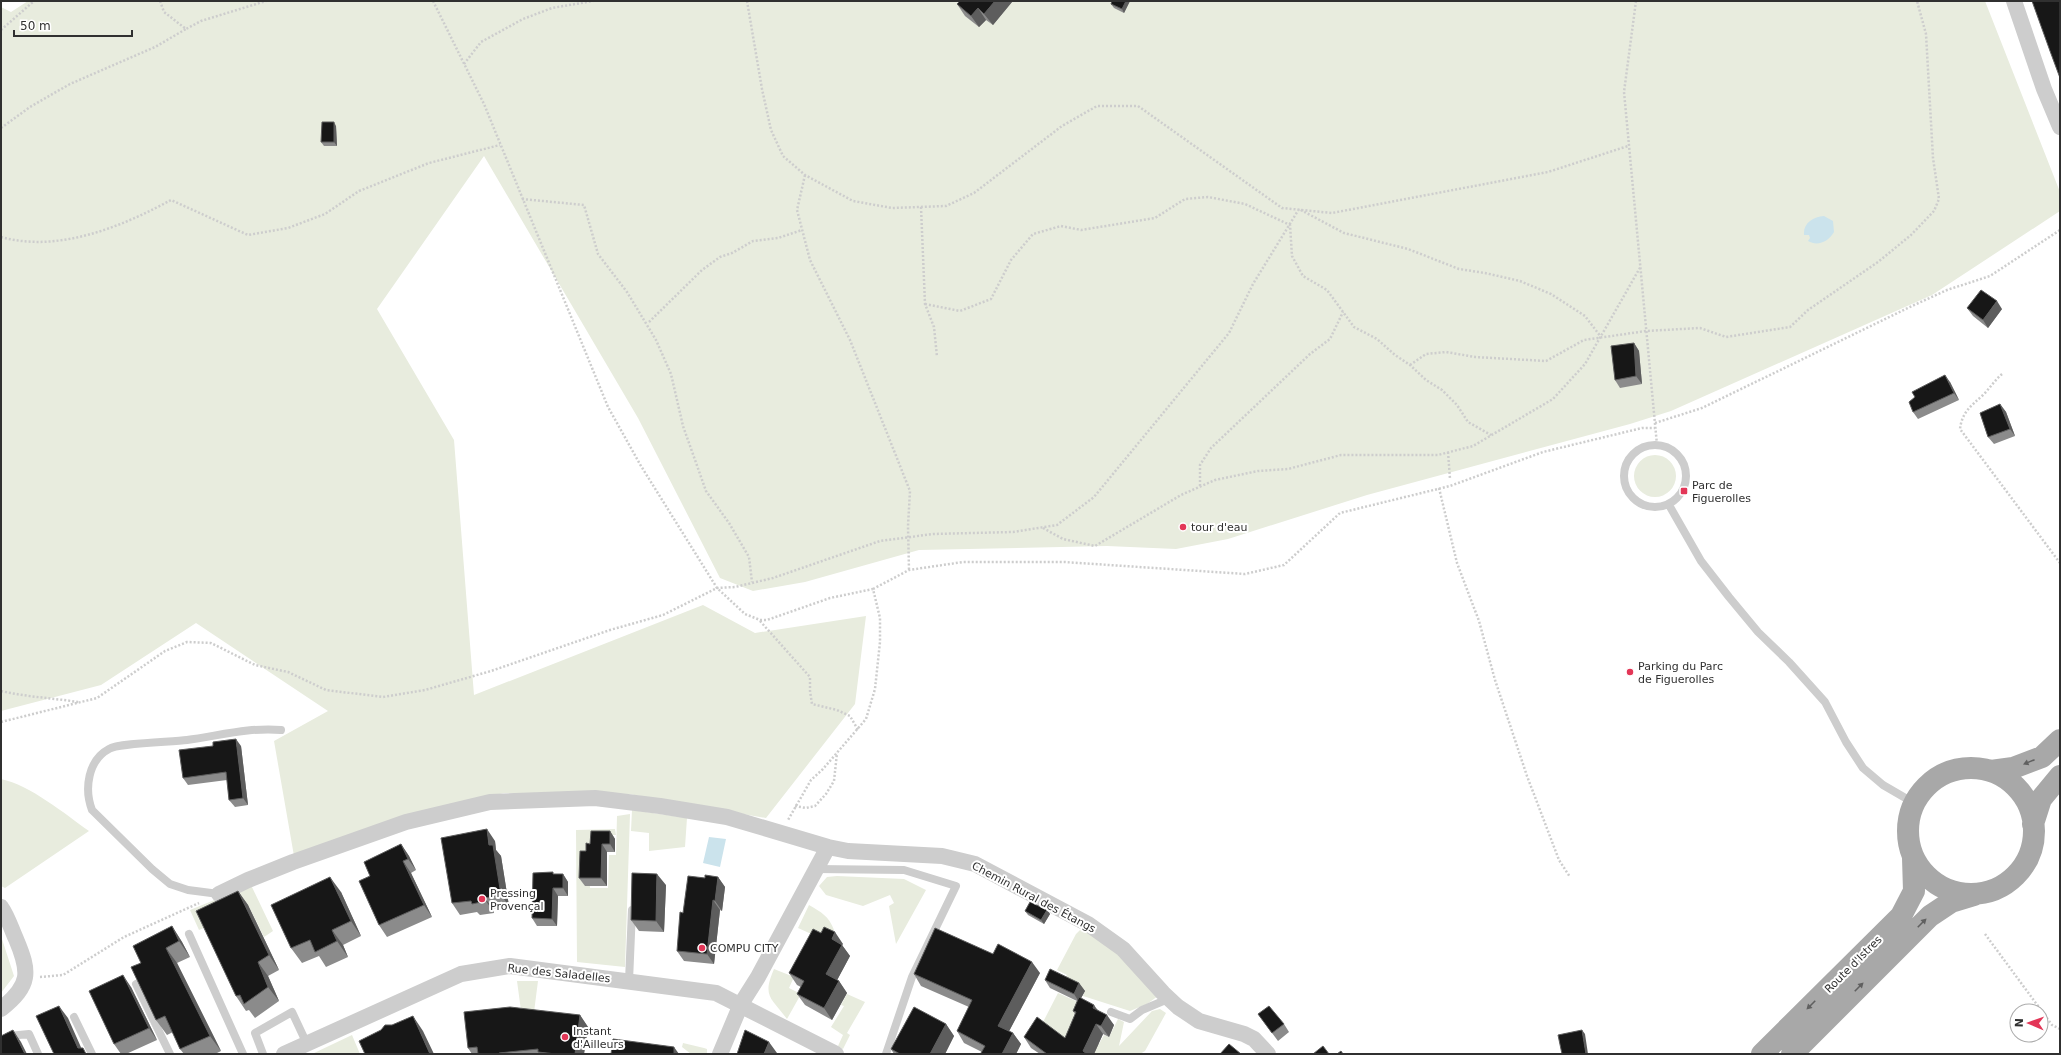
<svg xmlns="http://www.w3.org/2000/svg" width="2061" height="1055" viewBox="0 0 2061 1055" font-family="'DejaVu Sans',sans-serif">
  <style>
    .green { fill: #e8ecde }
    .water { fill: #cbe3ec }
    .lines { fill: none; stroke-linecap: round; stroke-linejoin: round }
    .path { stroke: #cdcdcd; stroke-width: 2.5; stroke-dasharray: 2 2; stroke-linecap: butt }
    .service { stroke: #cdcdcd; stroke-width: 8 }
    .minor { stroke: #cdcdcd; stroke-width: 16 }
    .primary { stroke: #a8a8a8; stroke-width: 22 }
    .wall { fill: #8b8b8b }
    .shaded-wall { fill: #5d5d5d }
    .building { fill: #171717; stroke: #5d5d5d }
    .oneway { fill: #606060 }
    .poi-dot { fill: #e33657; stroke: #fff; stroke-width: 1.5 }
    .labels { text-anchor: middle; stroke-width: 4; stroke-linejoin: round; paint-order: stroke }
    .poi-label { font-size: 11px; fill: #303030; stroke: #fff; text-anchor: start }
    .street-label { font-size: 11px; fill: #303030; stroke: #fff }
  </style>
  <rect width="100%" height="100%" fill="#fff"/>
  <path class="green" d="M28,1H1985L2060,192V211L1932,295L1671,411L1630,424L1367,495L1228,539L1176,549L1107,546L919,550L805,582L753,591L720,578L638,418L484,156L377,309L454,440L474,695L703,605L755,633L866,616L855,704L766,818L629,794L504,793L404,818L294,856L274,741L328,711L196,623L101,685L1,711V7L11,12Z
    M1634 476a21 21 0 1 1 42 0a21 21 0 1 1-42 0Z
    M1,779C30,785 65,814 89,831L5,888L1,886Z
    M632,810L687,818L685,847L649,851V833L631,831Z
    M630,814L625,967L577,962L576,830L615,829L616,835H605L590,867V888H608L609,855H616L617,816Z
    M837,876L904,879L926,890L896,944L889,906L894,903L890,895L863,906L826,895L819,886L827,877Z
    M251,885L273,931L264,937L248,905L205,924L206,927L199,930L190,910Z
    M809,905C821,912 829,916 834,930L827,941L798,928Z
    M1082,928L1118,954L1158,996L1147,1004L1130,1011L1083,996L1085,990L1064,980L1067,975L1057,970L1076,934Z
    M1,936L14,976L1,993Z
    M774,969L794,977L789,988L801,994L787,1019C771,997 762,997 774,969Z
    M517,981H538L533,1020L522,1018Z
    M1058,993L1078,1002L1096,1044H1099L1104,1035L1109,1037L1118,1019L1124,1022L1119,1046L1152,1011L1160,1009L1166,1013L1145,1051L1140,1054H1083L1042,1024Z
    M847,994L865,1002L847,1033L850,1035L843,1049L838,1046L843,1035L831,1027L844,1006L841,1005Z
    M352,1035L360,1054H312Z
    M683,1043L704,1048L707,1049V1054H691L682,1047Z"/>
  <path class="water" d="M1824,216L1833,221L1834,232C1829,241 1818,247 1808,241L1810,238L1809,235H1804C1803,223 1813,217 1824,216Z
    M709,837L726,839L720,867L703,863Z"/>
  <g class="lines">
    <path class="path" d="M160,1L164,12L186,29L201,21L266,1
      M433,1L484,104L608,407L641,466L717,588L745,614L760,620H767L830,598L873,589L880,618V642L875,689L866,719L823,769L811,780L788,820
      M747,1L762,89L771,130L783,156L805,175L853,201L892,208L946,206L974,193L1062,126L1097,106H1138L1282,208L1332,213L1548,172L1628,146
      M1636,1L1624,92L1657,445
      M1,30L34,1
      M464,64L481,42L523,19L552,8L593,1
      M1,128L30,107L70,84L155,47L186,29
      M805,175L797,210L810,260L850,340L910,491L908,526L909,570
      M522,199L584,205L598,254L627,292L656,340L671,374L683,426L706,491L729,523L749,557L752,582
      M921,207L925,304L934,327L937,357
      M1,237C58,253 121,227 171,200L248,235L288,228L325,214L359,191L429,163L500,145
      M925,304L960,311L991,299L1011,260L1033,234L1061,226L1081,230L1155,218L1185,199L1208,197L1245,204L1290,225L1292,256L1303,276L1327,290L1354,327L1377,339L1395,355L1410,365L1426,380L1442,390L1457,405L1468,422L1491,435
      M649,322L702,270L720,257L732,253L753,241L778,238L802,230
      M1410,365L1426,354L1446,352L1475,357L1546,361L1584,340L1646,331L1700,328L1726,337L1790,327L1808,310L1878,262L1911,235L1934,211L1939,199L1933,158L1926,34L1917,1
      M2002,374C1995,380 1990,388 1983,395C1971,406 1962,412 1960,429L2060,563
      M1655,423L1702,408L1912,306L1947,290L1990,276L2060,230
      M1448,452L1450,479
      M1200,486V465L1211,448L1310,354L1330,339L1343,312
      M1439,488L1457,563L1479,621L1495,680L1527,776L1559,860L1570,877
      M1043,528L1063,539L1095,546L1181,495L1215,480L1258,471L1288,469L1341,455H1438L1473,446L1553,399L1585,364L1641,266
      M873,589L909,570L963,562H1064L1245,574L1284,565L1340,513L1450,486L1543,452L1642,428H1655
      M760,621L810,677V691L812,704L837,710L850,716L858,730
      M1,691C27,697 52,698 78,702
      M1,722L97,698L165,651L187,642L211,643L255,665L288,672L326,690L383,697L425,690L491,671L610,630L663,615L717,588L735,587L773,578L880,541L933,534L1013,532L1057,525L1094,497L1229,333L1253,284L1299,209L1344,233L1408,249L1459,269L1485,273L1520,281L1551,294L1585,316L1601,337
      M795,806L806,808L815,806L826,794L834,781L837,753
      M1985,934L2052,1025L2060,1029
      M40,977L63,975L124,937L199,903"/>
    <path class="service" d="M1624 476a31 31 0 1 1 62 0a31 31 0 1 1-62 0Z
      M1669,505L1701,561L1729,597L1758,632L1789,662L1825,702L1846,742L1863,768L1883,785L1914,803
      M816,869L904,870L956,886L912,977L886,1054
      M219,894L188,890L170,884L152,869L92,810C84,789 88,760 109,749C118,743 173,742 187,740C218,736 250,727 281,730
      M189,934L243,1054
      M629,981L632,910
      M136,984L170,1054
      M1111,1012L1130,1019L1142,1010L1168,999
      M74,1017L92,1054
      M1,1042L9,1036L29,1034L38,1054
      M263,1054L255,1033L292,1012L307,1044"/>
    <path class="minor" d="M2014,1L2044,89L2060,127
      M219,894L248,880L293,862L406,822L490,802L595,798L660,806L727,817L828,847L848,851L942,856L975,864L1088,924L1123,949L1163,993L1178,1007L1199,1021L1244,1034L1254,1039L1268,1054
      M1,907C8,917 11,928 16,939C30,972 31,985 1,1009
      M284,1054L461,974L510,966L716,993L836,1054
      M720,1054L741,1004L758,977L828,847"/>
    <path class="primary" d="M1908 831a63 63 0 1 1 126 0a63 63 0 1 1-126 0Z
      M1991,771L2013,768L2042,757L2060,740
      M2033,824L2041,799L2060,776
      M1762,1054L1901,916L1914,891L1913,858
      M1792,1054L1930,916L1951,902L1974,895"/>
  </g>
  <path class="wall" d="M960,1H1011L1012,2L993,25L986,20L979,27L965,16L957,4Z
    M1112,1H1130L1124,13L1114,8L1111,4Z
    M336,126L337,146H324L321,142Z
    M1967,308L2002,309L1988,328L1973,316Z
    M1634,343L1639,351L1642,384L1620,388L1615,380Z
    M1950,382L1959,400L1918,419L1913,412Z
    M2000,404L2006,412L2015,436L1994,444L1988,437Z
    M241,746L248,805L235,807L229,800L227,780L188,785L183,778Z
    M610,831L615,839V852H607V886H585L579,878L590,844Z
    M495,841L496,850L501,856L509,906L493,909L494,913L480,915L477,912L460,915L452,903Z
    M401,844L409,856L416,870L411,873L432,917L387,937L379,925L370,876Z
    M555,874H563L568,882V896H558L557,926H537L532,918Z
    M718,877L725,887L722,911L720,910L714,964L684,961L677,951L705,878Z
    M666,885L664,932L639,931L631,920Z
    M238,891L248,905L279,970L268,976L279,1001L255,1018L249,1010L246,1011L236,996Z
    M341,892L361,936L343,945L348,957L326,967L319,956L302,963L291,948Z
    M1047,910L1050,914L1044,924L1028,915L1025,911Z
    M172,926L182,942L190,957L177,963L221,1051L215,1054H184L180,1049L173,1032L167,1035L156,1020L141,963Z
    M821,933L843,944L842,945L850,956L837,980L839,981L847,993L832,1020L805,1005L797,994L801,987L797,985L789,973Z
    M993,954L1040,973L1009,1031L1013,1033L1021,1044L1016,1054H982L981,1053L982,1052L964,1043L957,1031L969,1007L921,986L914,974Z
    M1045,980L1079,983L1085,991L1081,998L1098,1010L1114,1025L1109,1037L1103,1034L1094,1054H1040L1031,1048L1024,1037L1065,1038L1075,1014L1073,1011L1077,1001L1050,988Z
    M131,987L157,1040L126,1054H121L114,1044Z
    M1258,1014L1284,1024L1289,1032L1278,1041Z
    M580,1015L588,1027L584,1054H472L468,1048Z
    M946,1024L954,1036L945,1054H894L891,1049Z"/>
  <path class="shaded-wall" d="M995,1H1011L1012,2L993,25L984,14Z
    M1126,1H1130L1124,13L1122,9Z
    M978,8L986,20L979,27L971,16Z
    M334,122L336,126L337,146L334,142Z
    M1997,301L2002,309L1988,328L1983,320Z
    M1634,343L1639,351L1642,384L1636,376Z
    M1945,375L1950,382L1959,400L1954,393Z
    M2000,404L2006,412L2015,436L2010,429Z
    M236,739L241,746L248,805L243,798Z
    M487,829L495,841L496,850L501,856L509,906L501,895L489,845Z
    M610,831L615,839V852L610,844Z
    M401,844L409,856L416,870L408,859Z
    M602,844L607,852V886L601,878Z
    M403,861L411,873L432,917L424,905Z
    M563,874L568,882V896L563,888Z
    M657,874L666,885L664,932L656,921Z
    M330,877L341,892L361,936L351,921Z
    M718,877L725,887L722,911L715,901Z
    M553,888L558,896L557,926L552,919Z
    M238,891L248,905L279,970L269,955Z
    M485,898L493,909L494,913L486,901Z
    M713,900L720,910L714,964L707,954Z
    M1047,910L1050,914L1044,924L1041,920Z
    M172,926L182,942L190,957L179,941Z
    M332,930L343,945L348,957L337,941Z
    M835,932L843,944L842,945L850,956L834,986L826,974L832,939Z
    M166,948L177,963L221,1051L210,1036Z
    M258,962L268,976L279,1001L268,987Z
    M1032,962L1040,973L1006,1037L998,1026Z
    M123,975L131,987L157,1040L149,1028Z
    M839,981L847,993L832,1020L824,1008Z
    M1079,983L1085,991L1079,1002L1074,994Z
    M1094,1005L1101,1015L1093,1008Z
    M59,1006L68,1018L84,1054L78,1048Z
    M580,1015L588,1027L584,1054H575Z
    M1107,1015L1114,1025L1109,1037L1101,1026Z
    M413,1016L423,1031L434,1054H430Z
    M946,1024L954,1036L945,1054H930Z
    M1096,1024L1103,1034L1094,1054H1085L1083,1051Z
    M13,1030L21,1042L27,1054H25Z
    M1582,1030L1585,1034L1588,1054H1586Z
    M1013,1033L1021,1044L1016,1054H1002Z
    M769,1042L777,1053V1054H764Z
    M674,1047L679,1054H674Z"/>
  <path class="building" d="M960,1H995L984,14L978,8L971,16L957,4Z
    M1112,1H1126L1122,9L1111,4Z
    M2032,1H2060V78L2050,51Z
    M322,122H334V142H321Z
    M1981,290L1997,301L1983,320L1967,308Z
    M1634,343L1636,376L1615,380L1611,346Z
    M1945,375L1954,393L1913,412L1909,402L1915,397L1912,392Z
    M2000,404L2010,429L1988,437L1980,413Z
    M236,739L243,798L229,800L226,772L183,778L179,750L213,746V742Z
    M487,829L489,845H493L501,895L485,898L486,901L472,904L471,901L452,903L441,838Z
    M591,831H610V844H602L601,878H579L580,851H586V843L590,844Z
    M401,844L408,859L403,861L424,905L379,925L359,881L370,876L364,862Z
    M553,872V874H563V888H553L552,919L532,918L533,873Z
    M632,873L657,874L656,921L631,920Z
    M705,875L718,877L715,901L713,900L707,954L677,951L680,912L683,913L688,876L705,878Z
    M330,877L351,921L332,930L337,941L315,952L310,940L291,948L271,905Z
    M238,891L269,955L258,962L268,987L244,1004L240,995L236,996L196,911Z
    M1030,902L1047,910L1041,920L1025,911Z
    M172,926L179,941L166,948L210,1036L180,1049L165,1016L156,1020L131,967L141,963L133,946Z
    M824,927L835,932L832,939L842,945L826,974L839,981L824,1008L797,994L804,981L789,973L813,929L821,933Z
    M935,928L993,954L998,944L1032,962L998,1026L1013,1033L1002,1054H983L981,1053L985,1046L957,1031L972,1000L914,974Z
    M1050,969L1079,983L1074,994L1045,980Z
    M123,975L149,1028L114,1044L89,991Z
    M1079,997L1094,1005L1093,1008L1107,1015L1101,1026L1096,1024L1083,1051L1087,1054H1047L1024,1037L1037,1017L1065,1038L1076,1012L1073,1011Z
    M59,1006L78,1048H83L86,1054H54L36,1016Z
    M1269,1006L1284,1024L1272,1033L1258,1014Z
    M510,1007L580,1015L575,1054H556L538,1052V1049L499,1053V1054H478L477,1047L468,1048L464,1012Z
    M914,1007L946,1024L930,1054H900L891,1049Z
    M413,1016L430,1054H365L359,1041L381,1030L385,1025H392Z
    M13,1030L25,1054H1V1036Z
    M745,1030L769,1042L764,1054H737Z
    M1582,1030L1586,1054H1562L1558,1035Z
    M613,1039L674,1047V1054H611Z
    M1229,1044L1241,1054H1220Z
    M1323,1046L1329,1054H1313Z
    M1341,1051L1343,1054H1337Z"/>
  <defs><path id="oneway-solid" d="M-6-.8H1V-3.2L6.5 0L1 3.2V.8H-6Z"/></defs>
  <g class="oneway">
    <use href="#oneway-solid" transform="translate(2029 762) rotate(158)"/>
    <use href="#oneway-solid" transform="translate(1922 923) rotate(-45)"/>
    <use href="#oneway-solid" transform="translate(1859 987) rotate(-45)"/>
    <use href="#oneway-solid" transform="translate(1811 1005) rotate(135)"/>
  </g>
  <g class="poi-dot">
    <rect x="1680" y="487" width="8" height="8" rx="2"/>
    <circle cx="1183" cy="527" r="4"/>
    <circle cx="1630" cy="672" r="4"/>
    <circle cx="482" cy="899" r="4"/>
    <circle cx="702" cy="948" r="4"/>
    <circle cx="565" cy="1037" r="4"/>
  </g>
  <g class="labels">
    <g class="poi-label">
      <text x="1692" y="489">Parc de<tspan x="1692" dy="13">Figuerolles</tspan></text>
      <text x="1191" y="531">tour d'eau</text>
      <text x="1638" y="670">Parking du Parc<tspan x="1638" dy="13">de Figuerolles</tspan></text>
      <text x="490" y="897">Pressing<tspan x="490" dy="13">Provençal</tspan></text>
      <text x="710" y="952">COMPU CITY</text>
      <text x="573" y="1035">Instant<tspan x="573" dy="13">d'Ailleurs</tspan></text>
    </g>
    <g class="street-label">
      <text transform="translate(1034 897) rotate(28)" y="4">Chemin Rural des Étangs</text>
      <text transform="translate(1853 964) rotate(-45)" y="4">Route d'Istres</text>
      <text transform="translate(559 973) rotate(6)" y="4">Rue des Saladelles</text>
    </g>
  </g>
  <rect width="2061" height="1055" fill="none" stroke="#303030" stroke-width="4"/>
  <g transform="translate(2029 1023) rotate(272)"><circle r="19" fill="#ffffff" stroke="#acacac"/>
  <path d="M0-3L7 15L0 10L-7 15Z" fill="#e33657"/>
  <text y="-6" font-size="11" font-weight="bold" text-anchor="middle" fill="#303030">N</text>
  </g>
  <path d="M14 30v6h118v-6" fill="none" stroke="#303030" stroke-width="2"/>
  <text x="20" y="30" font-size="12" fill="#303030" stroke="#ffffff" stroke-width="3" paint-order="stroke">50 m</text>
</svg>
